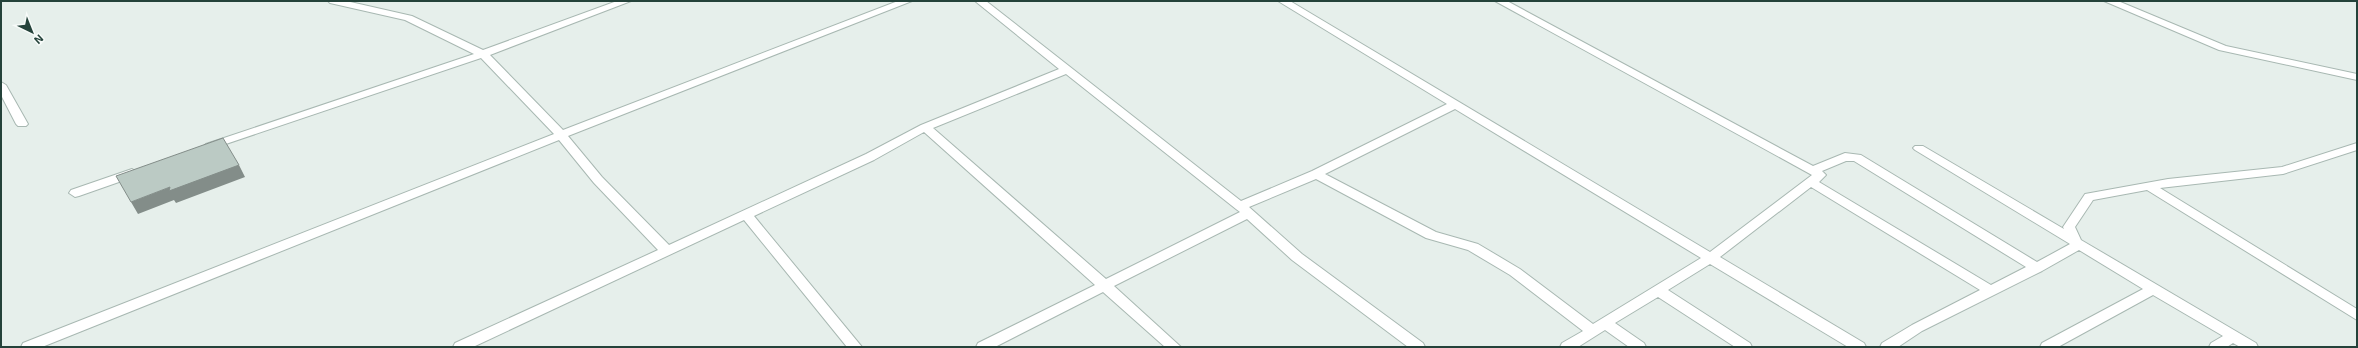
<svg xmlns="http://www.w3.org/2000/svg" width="2358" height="348" viewBox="0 0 2358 348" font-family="'Exo 2',sans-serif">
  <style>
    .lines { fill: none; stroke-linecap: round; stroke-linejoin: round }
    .minor-casing { stroke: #a8b8b2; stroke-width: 2 }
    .minor { fill: #fff; fill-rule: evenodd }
    .shaded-wall { fill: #838d89 }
    .building { fill: #bbcac4; stroke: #838d89 }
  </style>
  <rect width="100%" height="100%" fill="#e6efeb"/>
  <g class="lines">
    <g class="minor-casing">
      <path id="minor" d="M328,1H346L412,16L483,50L617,1H631L490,55L563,130L898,1H912L568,136L602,177L669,245L866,154L921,125L1059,69L975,1H986L1241,201L1312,171L1447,104L1278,1H1290L1710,252L1812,175L1495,1H1507L1813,166L1845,153L1861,155L2037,262L2070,244L1915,150L1913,148L1915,146H1923L2064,229L2063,227L2085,194L2168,179L2282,167L2357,143V150L2283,174L2160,188L2357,309V320L2147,190L2093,200L2075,227L2081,240L2239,333L2256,343L2258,347H2240L2233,343L2227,347H2209L2211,343L2223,336L2153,295L2058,347H2040L2042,343L2143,289L2079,250L2042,271L1922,331L1898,347H1880L1882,343L1912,325L1980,290L1811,187L1720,257L1864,343L1866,347H1848L1710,264L1668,290L1750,343L1752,347H1735L1658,297L1615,323L1644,343L1646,347H1629L1605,330L1578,347H1560L1562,343L1583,331L1510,275L1468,250L1426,238L1316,179L1249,207L1302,254L1423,343L1425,347H1408L1292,260L1247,219L1114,286L1181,347H1165L1103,292L995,347H976L978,343L1095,285L924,132L874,160L754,216L862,347H847L744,220L473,347H453L455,343L658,250L594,183L559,140L42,347H21L23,343L554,134L481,58L214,148H206L204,146L206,144L474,54L405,20L330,3ZM1066,74L1236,209L1240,212L1106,279L933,128ZM1455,109L1701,258L1593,324L1520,269L1478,244L1436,232L1325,174ZM1846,161H1854L2026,267L1991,285L1819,182L1826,175L1822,171Z
        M2104,1H2118L2226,46L2357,74V80L2219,50Z
        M1,82L6,85L28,124L26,126H18L16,124L1,95Z
        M132,169L138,173L136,176L79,196L75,197L69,193L71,190Z"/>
    </g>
    <use href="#minor" class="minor"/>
  </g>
  <path class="shaded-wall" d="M239,165L245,177L176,203L174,200L138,214L131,202L170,187Z"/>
  <path class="building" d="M223,138L239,165L169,191L170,187L131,202L116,176Z"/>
  <rect width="2358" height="348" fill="none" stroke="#24423a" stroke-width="4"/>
  <g transform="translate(32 32) rotate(137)" stroke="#f7fbf9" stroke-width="3" paint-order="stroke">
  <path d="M0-3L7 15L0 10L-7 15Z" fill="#24423a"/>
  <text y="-6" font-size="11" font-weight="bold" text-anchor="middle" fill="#24423a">N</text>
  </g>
</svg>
